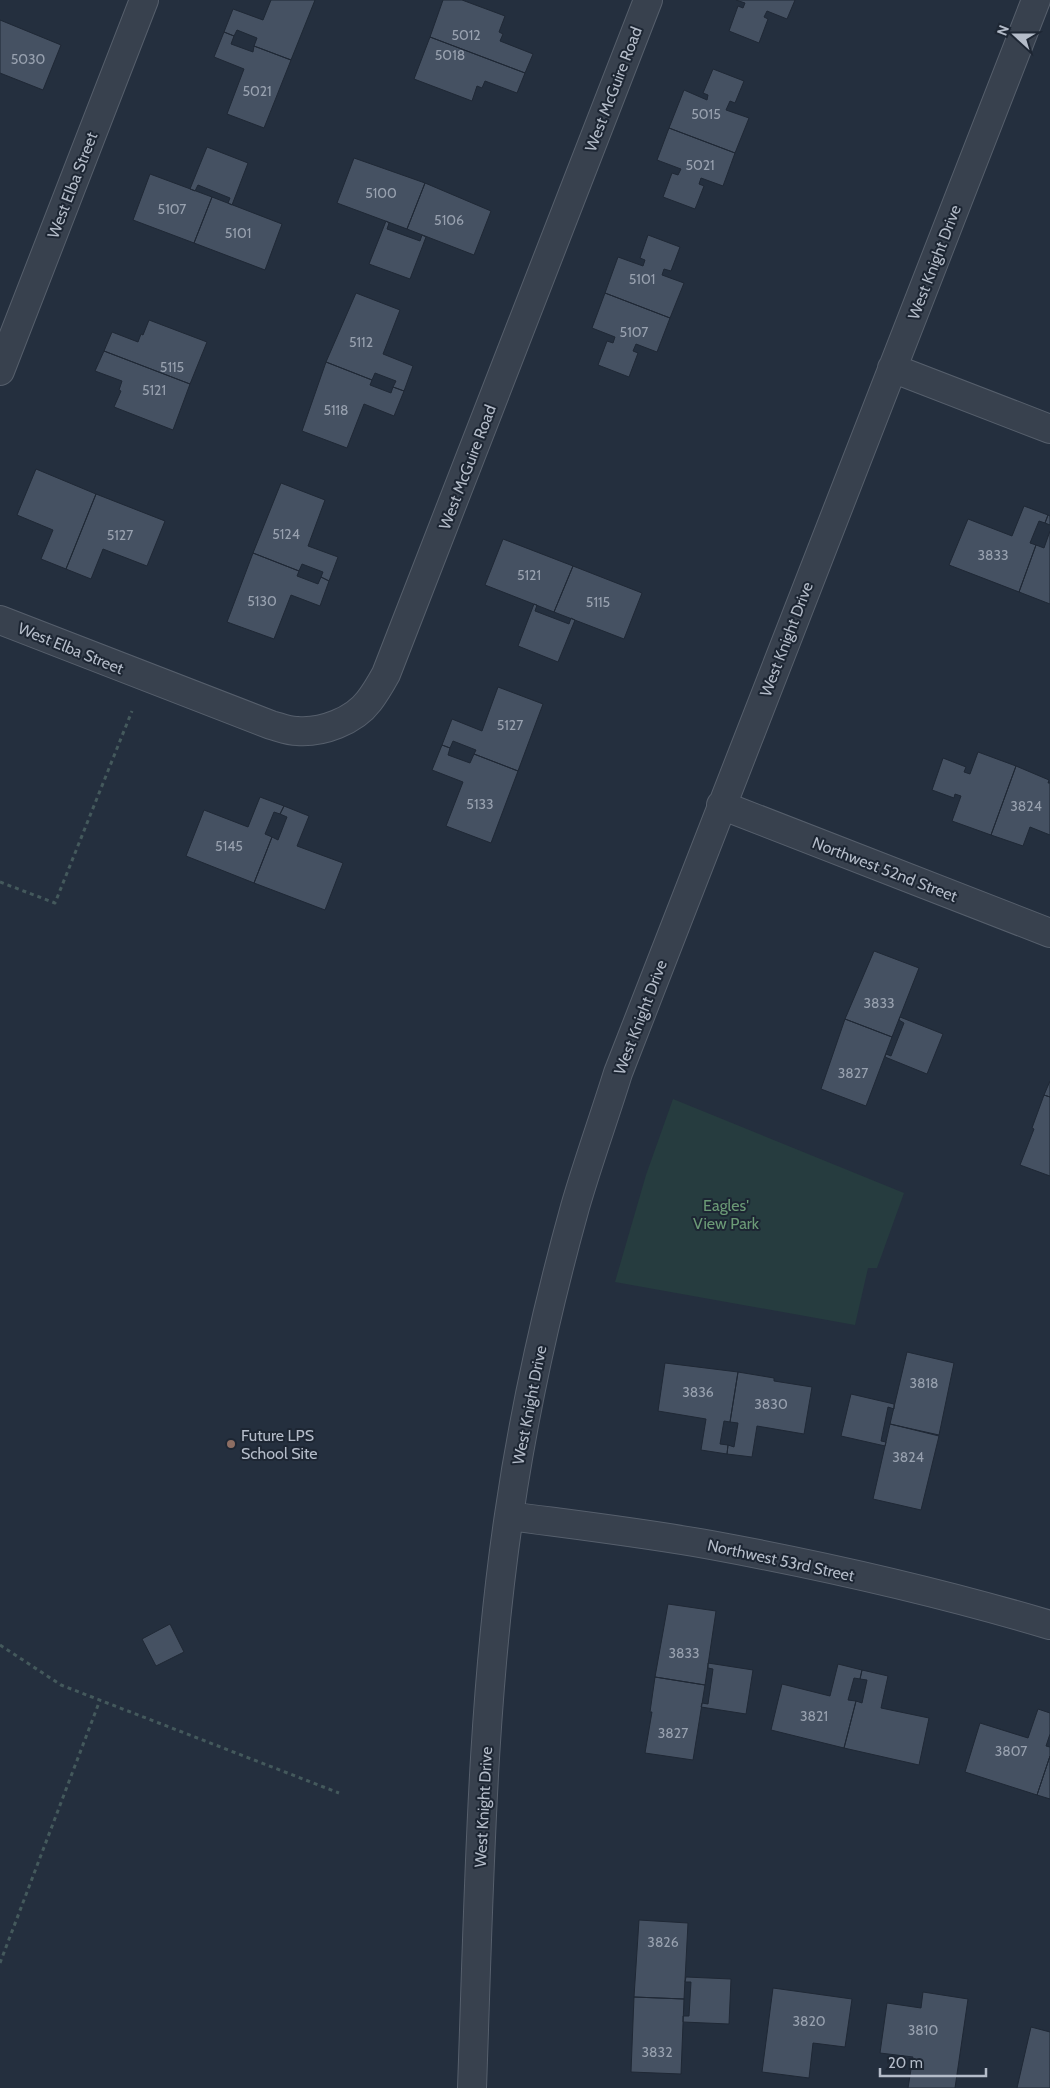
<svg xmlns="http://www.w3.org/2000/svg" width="1050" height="2088" viewBox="0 0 1050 2088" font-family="Cabin,sans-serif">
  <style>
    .green { fill: #263c3f }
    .building { fill: #455162; stroke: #1f2835 }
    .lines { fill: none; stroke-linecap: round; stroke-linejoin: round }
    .minor-casing { stroke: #565f6c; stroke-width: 30 }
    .path { stroke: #44595c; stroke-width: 3; stroke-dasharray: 4 4; stroke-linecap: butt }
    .minor { stroke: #38414e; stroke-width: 28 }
    .education-dot { fill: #8d6e63; stroke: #1d2633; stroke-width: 2 }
    .labels { text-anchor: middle; stroke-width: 4; stroke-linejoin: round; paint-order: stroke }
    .number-label { font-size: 14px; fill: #98a1af }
    .street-label { font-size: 16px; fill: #b4bcc9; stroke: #1d2633 }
    .park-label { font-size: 16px; fill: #6b9a76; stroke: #1d2633 }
    .poi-label { font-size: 16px; fill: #b4bcc9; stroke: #1d2633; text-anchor: start }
  </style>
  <rect width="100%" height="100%" fill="#242f3e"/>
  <path class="green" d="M673,1099L904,1193L877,1268H868L855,1325L615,1282L646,1175Z"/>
  <path class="building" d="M271,0H315L291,60L254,46L257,38L237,30L234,36L224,32L233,9L263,20Z
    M443,0H462L505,16L499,32L503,34L500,41L533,54L525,73L430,37Z
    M736,0H795L787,19L767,11L764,17L768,19L759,43L729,31L738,6L743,8L745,3Z
    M0,20L61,45L43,90L0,73Z
    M224,32L234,36L231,44L253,52L254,46L291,60L264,128L227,114L244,69L214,57Z
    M430,37L525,73L517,93L485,81L482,88L477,86L472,101L414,79Z
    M713,69L744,81L735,103L730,101L726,110L749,118L735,153L669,128L684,90L707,100L708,95L703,93Z
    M669,128L735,153L723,186L701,178L699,184L704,186L695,209L663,197L672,173L678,175L681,169L657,160Z
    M207,147L248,163L232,205L228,203L230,198L198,185L195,191L190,189Z
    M354,158L425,183L407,229L337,203Z
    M150,174L212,197L194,243L133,220Z
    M425,183L491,211L474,255L407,229Z
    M212,197L282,224L265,270L194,243Z
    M386,221L389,223L387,229L420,241L422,235L426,237L410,279L369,264Z
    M648,235L680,247L671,271L664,269L662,275L684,283L670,318L605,293L618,257L643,266L645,260L640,258Z
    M356,293L400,310L383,354L413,366L404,391L393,387L396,381L375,373L372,380L326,362Z
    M605,293L670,318L657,352L636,344L633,351L638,353L629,377L598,365L607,341L613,343L615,337L592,328Z
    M149,320L207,342L190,384L104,351L112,332L138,342L141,334L143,335Z
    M104,351L190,384L173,430L114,407L121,391L119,390L122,381L95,371Z
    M326,362L372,380L370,385L391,393L393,387L404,391L394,416L364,404L347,448L302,431Z
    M36,469L96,494L66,569L41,559L53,530L17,515Z
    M281,483L325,500L308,546L338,557L329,581L321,577L323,572L302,564L299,571L253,553Z
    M96,494L165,521L147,566L103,549L91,579L66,569Z
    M1024,506L1048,515L1045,523L1039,521L1030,543L1036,545L1019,592L949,565L968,519L1012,536Z
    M1048,515L1050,516V525L1045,523Z
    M1050,531V604L1019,592L1036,545L1044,548Z
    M503,539L573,566L554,612L485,585Z
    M253,553L299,571L297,576L318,584L321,577L329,581L320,606L291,595L274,639L227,622Z
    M573,566L642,593L624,639L554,612Z
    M534,604L537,605L535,611L569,624L571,618L575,620L558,662L518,646Z
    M498,687L543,704L518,771L474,754L476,750L453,741L450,748L442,745L452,719L482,731Z
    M442,745L450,748L448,755L470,763L474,754L518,771L491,843L446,826L463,782L432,770Z
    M978,752L1016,766L991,835L952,821L961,796L955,794L954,798L932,790L943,758L966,767L964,772L970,774Z
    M1016,766L1049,780L1048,783H1050V835L1030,827L1023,846L991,835Z
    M260,797L284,806L280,814L274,812L265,834L272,837L254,883L186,856L204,810L248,827Z
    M284,806L309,816L297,846L343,863L325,910L254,883L272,837L278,840L287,817L280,814Z
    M874,951L919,968L892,1037L845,1019Z
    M900,1017L943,1034L927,1074L885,1057L886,1054L891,1056L904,1023L899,1020Z
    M845,1019L892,1037L866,1106L821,1089Z
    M1050,1081V1097L1044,1095Z
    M1044,1095L1050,1097V1176L1020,1165L1034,1129L1032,1128Z
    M907,1352L954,1363L939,1435L890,1424Z
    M665,1363L738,1372L730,1422L724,1421L720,1444L728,1445L727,1454L701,1450L706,1419L658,1411Z
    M738,1372L774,1378V1381L812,1387L804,1434L757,1426L752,1457L727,1454L728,1445L734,1447L738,1423L730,1422Z
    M851,1394L894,1404V1409L888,1407L881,1441L886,1442L885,1446L841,1436Z
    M890,1424L939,1436L921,1510L873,1499Z
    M668,1604L716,1611L705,1685L655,1677Z
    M170,1624L184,1652L156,1666L142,1639Z
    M708,1663L753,1670L746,1714L701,1707L702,1703L708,1704L713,1669L708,1668Z
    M838,1664L862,1670L860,1679L854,1678L848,1700L856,1701L844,1748L771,1730L782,1684L830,1696Z
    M862,1670L888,1676L881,1708L929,1718L919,1765L844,1748L856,1701L862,1703L867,1680L860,1679Z
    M655,1677L705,1685L693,1760L645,1753L652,1712H650Z
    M1038,1709L1050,1713V1734L1046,1746L1050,1747V1756L1037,1795L965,1772L980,1723L1028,1738Z
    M1050,1756V1799L1037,1795Z
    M639,1920L688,1923L684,1999L634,1997Z
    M686,1977L731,1979L729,2024L683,2022V2016H689L691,1982H685Z
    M773,1988L852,1999L845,2047L813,2043L809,2078L762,2072Z
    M923,1992L968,1999L955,2088H908L913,2057L880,2053L887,2003L921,2008Z
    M634,1997L684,1999L681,2074L631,2072Z
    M1031,2027L1050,2032V2088H1017Z"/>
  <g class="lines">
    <g class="minor-casing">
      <path id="minor" d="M892,368L1050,429
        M0,371L144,0
        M0,620L271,725C279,727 288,731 297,731C322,733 354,721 369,701C376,692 381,683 386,674L648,0
        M721,805L1050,933
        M509,1516C576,1525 644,1533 711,1545C825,1566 939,1592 1050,1625
        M472,2088C479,1897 481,1704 509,1515C524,1411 547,1308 575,1207C588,1162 604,1118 618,1073L1036,0"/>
    </g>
    <path class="path" d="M0,882L55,903L132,711
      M0,1645L61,1685L339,1793
      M0,1963L100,1700"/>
    <use href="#minor" class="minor"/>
  </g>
  <circle class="education-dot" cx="231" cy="1444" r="5"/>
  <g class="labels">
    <g class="number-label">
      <text x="466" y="40">5012</text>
      <text x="450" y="60">5018</text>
      <text x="28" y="64">5030</text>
      <text x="257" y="96">5021</text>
      <text x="706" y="119">5015</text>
      <text x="700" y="170">5021</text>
      <text x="381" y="198">5100</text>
      <text x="172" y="214">5107</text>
      <text x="449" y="225">5106</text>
      <text x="238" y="238">5101</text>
      <text x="642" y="284">5101</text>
      <text x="634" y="337">5107</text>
      <text x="361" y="347">5112</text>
      <text x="172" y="372">5115</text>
      <text x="154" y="395">5121</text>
      <text x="336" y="415">5118</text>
      <text x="286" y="539">5124</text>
      <text x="120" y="540">5127</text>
      <text x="993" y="560">3833</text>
      <text x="529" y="580">5121</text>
      <text x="262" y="606">5130</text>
      <text x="598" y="607">5115</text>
      <text x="510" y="730">5127</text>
      <text x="480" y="809">5133</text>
      <text x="1026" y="811">3824</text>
      <text x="229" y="851">5145</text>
      <text x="879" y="1008">3833</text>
      <text x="853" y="1078">3827</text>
      <text x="924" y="1388">3818</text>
      <text x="698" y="1397">3836</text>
      <text x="771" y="1409">3830</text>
      <text x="908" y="1462">3824</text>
      <text x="684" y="1658">3833</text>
      <text x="814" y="1721">3821</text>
      <text x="673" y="1738">3827</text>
      <text x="1011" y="1756">3807</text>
      <text x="663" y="1947">3826</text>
      <text x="809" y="2026">3820</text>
      <text x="923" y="2035">3810</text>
      <text x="657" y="2057">3832</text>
    </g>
    <g class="street-label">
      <text transform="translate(613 89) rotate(-69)" y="6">West McGuire Road</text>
      <text transform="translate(72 185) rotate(-69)" y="6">West Elba Street</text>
      <text transform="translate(934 262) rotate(-69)" y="6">West Knight Drive</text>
      <text transform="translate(467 467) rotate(-69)" y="6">West McGuire Road</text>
      <text transform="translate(786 639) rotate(-69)" y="6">West Knight Drive</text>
      <text transform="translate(71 648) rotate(22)" y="6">West Elba Street</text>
      <text transform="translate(885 869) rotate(21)" y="6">Northwest 52nd Street</text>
      <text transform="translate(640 1017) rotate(-69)" y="6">West Knight Drive</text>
      <text transform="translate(529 1405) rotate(-79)" y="6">West Knight Drive</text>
      <text transform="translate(781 1560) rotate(12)" y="6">Northwest 53rd Street</text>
      <text transform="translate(483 1807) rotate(-87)" y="6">West Knight Drive</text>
    </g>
    <g class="park-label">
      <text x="726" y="1211">Eagles'<tspan x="726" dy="18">View Park</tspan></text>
    </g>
    <g class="poi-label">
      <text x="241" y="1441">Future LPS<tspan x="241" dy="18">School Site</tspan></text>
    </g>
  </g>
  <g transform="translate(1015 35) rotate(291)" stroke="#1d2633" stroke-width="4" paint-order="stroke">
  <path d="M0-4L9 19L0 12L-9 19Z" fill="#b4bcc9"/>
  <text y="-8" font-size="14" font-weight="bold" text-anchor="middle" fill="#b4bcc9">N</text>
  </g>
  <path d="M880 2068v8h106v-8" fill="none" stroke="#b4bcc9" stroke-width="2.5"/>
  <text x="888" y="2068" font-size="15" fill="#b4bcc9" stroke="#1d2633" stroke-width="4" paint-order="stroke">20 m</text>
</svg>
